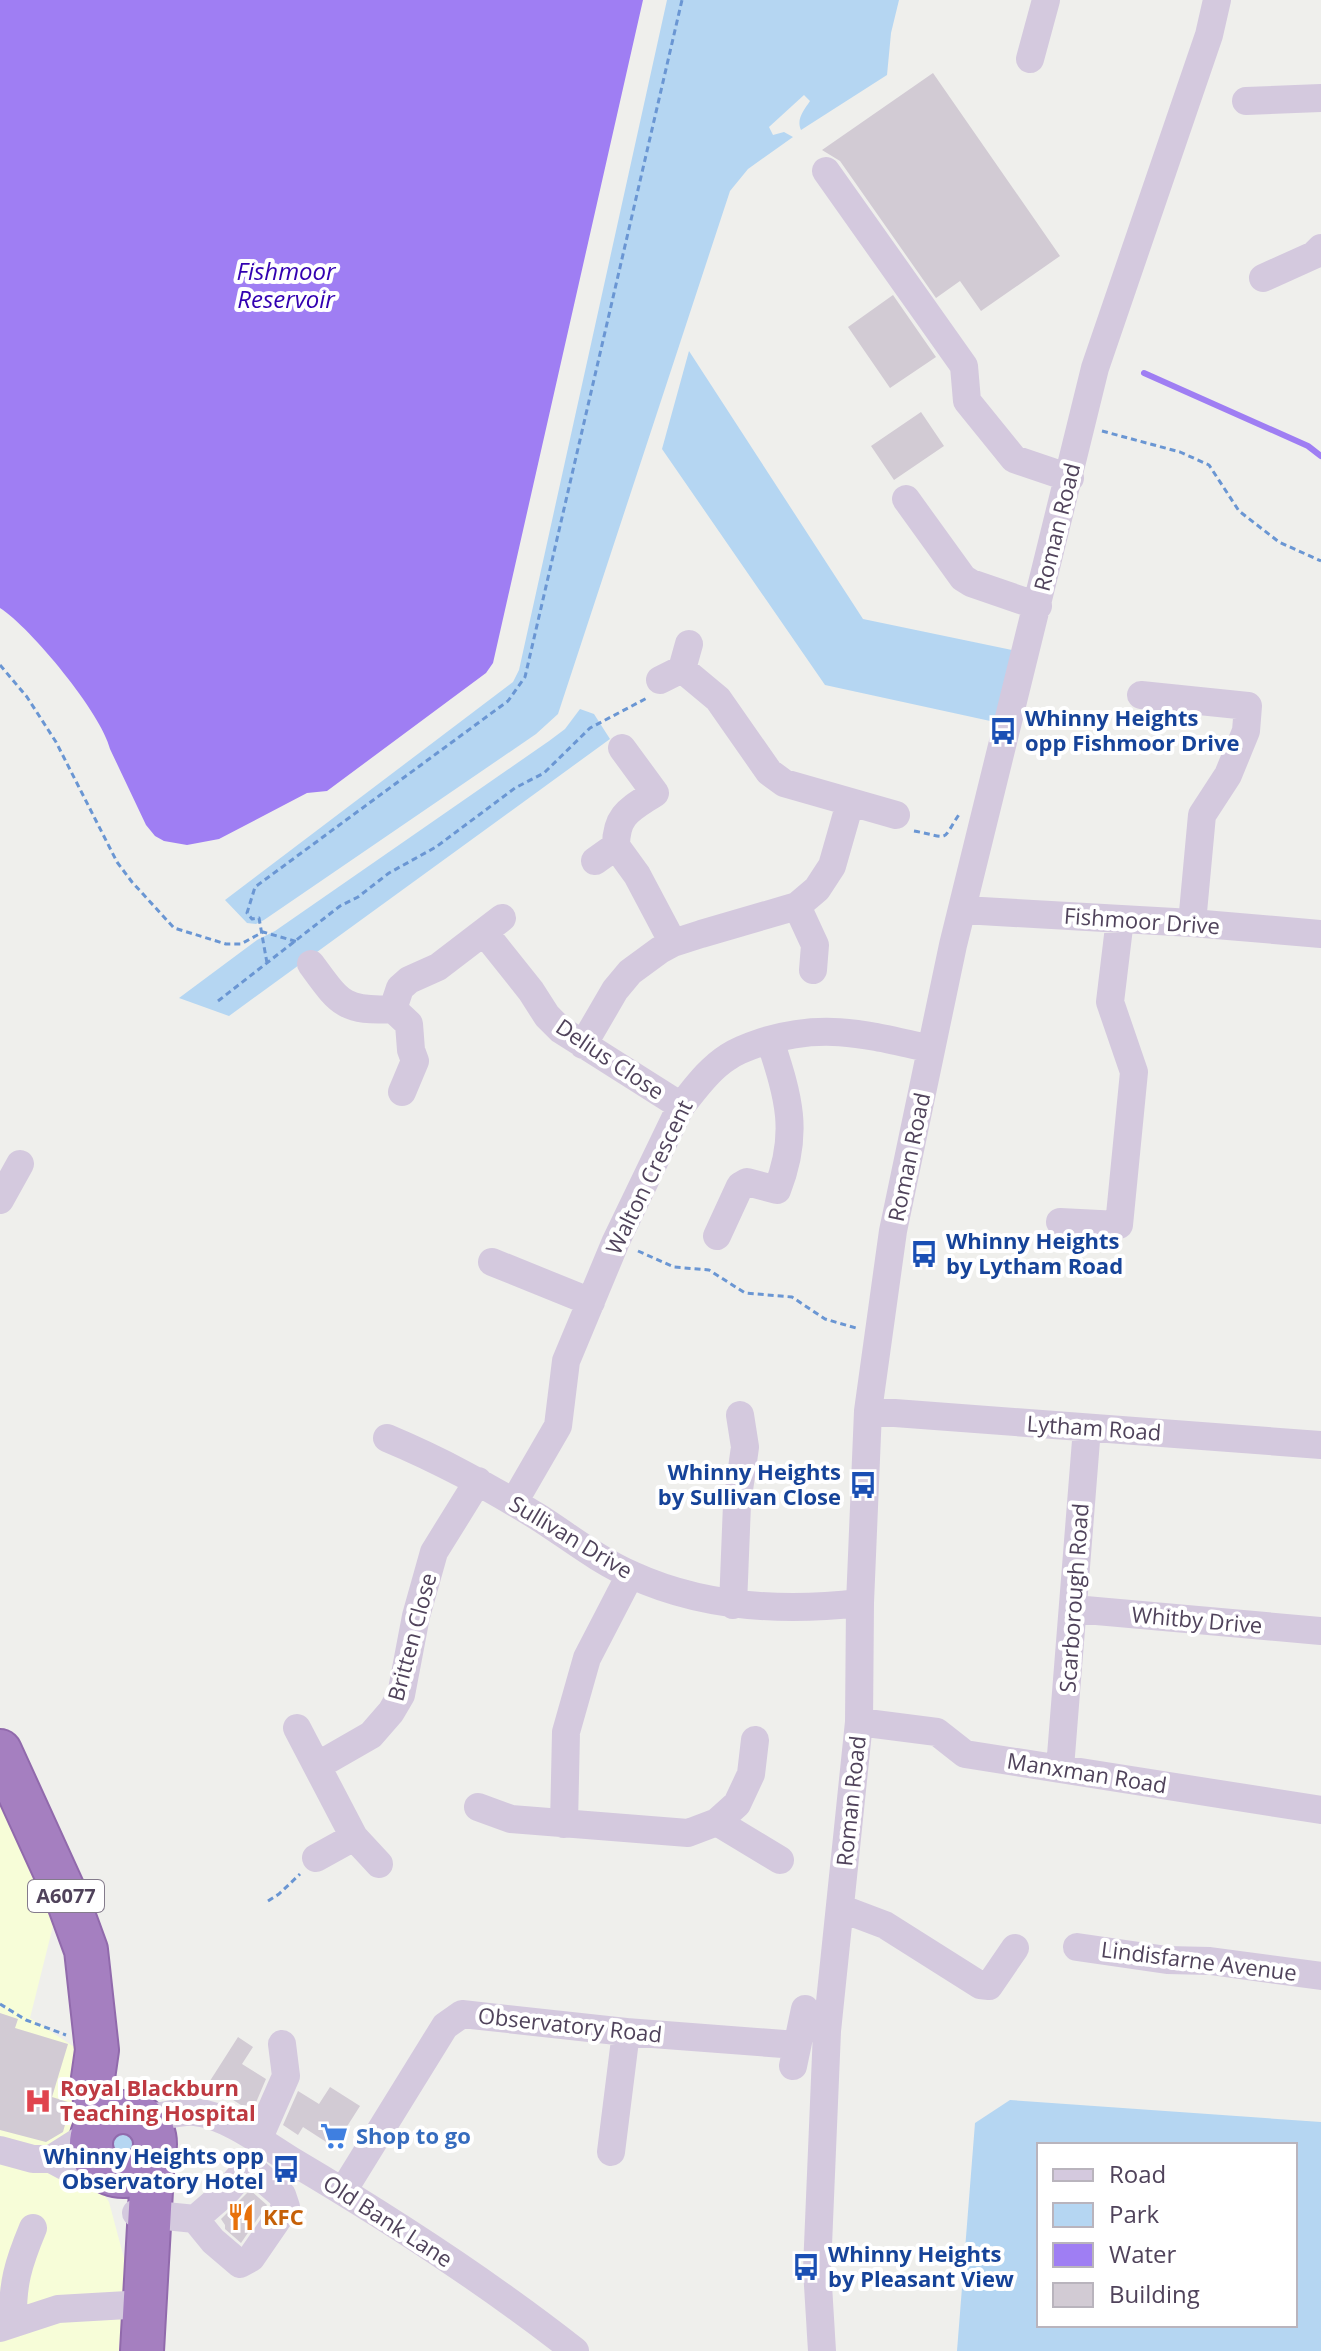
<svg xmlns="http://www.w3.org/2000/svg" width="1321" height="2351" viewBox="0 0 1321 2351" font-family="'Open Sans',sans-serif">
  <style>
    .medical { fill: #f7fdd8 }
    .green { fill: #b5d6f2; fill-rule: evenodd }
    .water { fill: #9f7ef3 }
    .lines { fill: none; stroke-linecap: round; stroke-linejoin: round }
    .stream { stroke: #9f7ef3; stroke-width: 6 }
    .building { fill: #d2cbd4 }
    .highway-casing { stroke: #916aac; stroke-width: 46 }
    .path { stroke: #6a96d3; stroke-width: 3; stroke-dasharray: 6 4; stroke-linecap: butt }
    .minor { stroke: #d4c9de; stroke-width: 28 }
    .highway { stroke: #a57fc0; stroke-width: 42 }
    .labels { text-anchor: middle; stroke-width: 8; stroke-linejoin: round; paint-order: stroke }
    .shield { fill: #fff; stroke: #847b8c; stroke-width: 2 }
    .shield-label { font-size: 20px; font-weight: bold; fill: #50435b }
    .street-label { font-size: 22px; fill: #50435b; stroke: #fff }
    .transit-label { font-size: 22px; font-weight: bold; fill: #164399; stroke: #fff; text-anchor: start }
    .health-label { font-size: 22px; font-weight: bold; fill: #be3a42; stroke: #fff; text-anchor: start }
    .shop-label { font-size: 22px; font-weight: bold; fill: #366cbe; stroke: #fff; text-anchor: start }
    .food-label { font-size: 22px; font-weight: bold; fill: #c56008; stroke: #fff; text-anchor: start }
    .water-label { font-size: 24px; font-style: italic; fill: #3200b1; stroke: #fff }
  </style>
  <rect width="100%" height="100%" fill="#efefec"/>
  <path class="medical" d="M0,1800L55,1918L30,2018L76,2048L78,2154L109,2202L128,2273L119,2351H0Z"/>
  <path class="green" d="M667,0H899L891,33L887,75L801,130C796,119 804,110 810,101L804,95L769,127L773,135L784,132L793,137L748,169L730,191L558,714L536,734L264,920L256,924L247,923L225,900L513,682L519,670Z
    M689,351L863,619L1021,652L1004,724L825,685L662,449Z
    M580,709L594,714L610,739L229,1016L179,998L257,940L275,931L549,741L565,729Z
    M1010,2100L1321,2122V2351H957L975,2123ZM1039,2145H1295V2325H1039Z
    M99 2144a22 22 0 1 1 44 0a22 22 0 1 1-44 0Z"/>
  <path class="water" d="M0,0H643L493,663L486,673L327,791L307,793L219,839L187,845L164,841L155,836L146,825L110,749C102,714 31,628 0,608Z"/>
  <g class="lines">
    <path class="stream" d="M1144,373L1308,446L1321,456"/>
  </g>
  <path class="building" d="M933,73L1060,256L981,311L960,281L936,298L840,161L822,150Z
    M893,295L936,357L890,388L848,327Z
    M921,412L944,446L894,480L871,446Z
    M0,2013L18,2019L15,2028L68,2044L52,2097L71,2103L63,2132L46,2142L0,2130Z
    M238,2037L253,2047L242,2064L266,2079L252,2112L208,2084Z
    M330,2087L360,2106L334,2147L303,2127L298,2135L283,2125L298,2091L319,2104Z
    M250,2190L267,2205L241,2243L225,2229V2225L221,2219Z"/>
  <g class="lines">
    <g class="highway-casing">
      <path id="highway" d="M0,1751L67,1898L86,1950L97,2050L93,2078L97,2125
        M91 2144a32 32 0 1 1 64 0a32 32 0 1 1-64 0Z
        M142,2351L153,2155"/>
    </g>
    <path class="path" d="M1102,431L1180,452L1209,465L1239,511L1279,542L1321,561
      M0,665L27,697L56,742L117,862L132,882L174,928L226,944H241L263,932L298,942
      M914,831C952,838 940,843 960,813
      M267,963L259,918L252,919L247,913L255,887L508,701L525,677L682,0
      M218,1001L340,906L358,897L389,873L436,847L515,788L544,773L590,728L647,698
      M638,1251L674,1267L709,1270L745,1293L792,1297L825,1319L856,1328
      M268,1901L279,1894L300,1874
      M0,2004L26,2020L66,2035"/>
    <path class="minor" d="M1030,59L1046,0
      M1246,101L1321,98
      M826,171L964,366L967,401L1014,459L1070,478
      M1263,278L1314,255L1321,248
      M906,499L963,578L971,583L1038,606
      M682,669L718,699L769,772L784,783L896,815
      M660,680L682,669L689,644
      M1141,695L1248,706L1246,731L1228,775L1202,815L1192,923
      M616,846C616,814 631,809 655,793L622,748
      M595,861L616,846L637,875L673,943
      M797,906L815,945L813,970
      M963,910L1192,923L1321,934
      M484,932L531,991L547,1016L561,1030L681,1106
      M311,964C339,1002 343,1012 393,1009L409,1024L411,1050L415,1061L402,1092
      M393,1009L400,988L409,980L438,967L502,918
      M583,1045L615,990L630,972L660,950L673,943L701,934L797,906L817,889L832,866L850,803
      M0,1200L20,1164
      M1060,1222L1119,1225L1134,1072L1110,1002L1120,919
      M717,1236L740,1186L747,1182L777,1190C800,1132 788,1096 770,1040
      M492,1262L591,1302
      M868,1411L1321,1445
      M387,1438C442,1461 487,1486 538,1517C568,1536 599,1561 632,1575C704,1608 782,1612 860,1603
      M514,1502L558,1426L566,1361L616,1241L681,1106C695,1089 709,1069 728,1057C738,1050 750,1046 762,1042C825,1022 868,1035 931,1049
      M733,1605L737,1504L745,1447L740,1415
      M1074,1609L1321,1631
      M859,1722L937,1732L965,1754L1321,1810
      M297,1728L354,1837L379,1864
      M317,1766L371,1735L391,1712L401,1695L416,1616L434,1552L478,1481
      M1060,1768L1087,1428
      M478,1807L511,1819L688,1833L717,1822L737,1804L751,1774L755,1740
      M717,1822L780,1860
      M564,1824L566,1732L587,1658L630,1575
      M316,1858L354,1837
      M840,1908L885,1925L980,1985L989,1986L1015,1948
      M1077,1947L1167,1960L1210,1961L1321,1976
      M793,2066L805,2009
      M141,2117C159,2120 176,2110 195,2112C226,2115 266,2145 292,2161C390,2219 486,2281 575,2351
      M258,2140L286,2076L282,2044
      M0,2150L33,2159H51L64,2166L102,2170
      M611,2152L626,2032
      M51,2159L92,2133
      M343,2191L445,2026L462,2014L626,2032L797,2045
      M136,2213L195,2219L213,2241L240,2264L251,2258L286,2207L282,2195L254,2171L242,2174L225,2193L195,2219
      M13,2323C12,2284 18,2264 33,2228
      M0,2328L58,2309L145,2304
      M822,2351L817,2269L827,2031L859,1722L860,1603L868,1411L893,1231L953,945L1095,368L1209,35L1217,0"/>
    <use href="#highway" class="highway"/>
  </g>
  <defs>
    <g id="bus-bare" transform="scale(2.16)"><path d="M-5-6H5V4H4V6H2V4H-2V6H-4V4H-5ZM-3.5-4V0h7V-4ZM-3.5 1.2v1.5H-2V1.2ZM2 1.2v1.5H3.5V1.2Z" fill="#1a4fb4" stroke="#fff" stroke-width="2.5" paint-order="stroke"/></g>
    <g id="hospital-bare" transform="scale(2.16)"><path d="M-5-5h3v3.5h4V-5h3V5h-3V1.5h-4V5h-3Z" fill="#e0444e" stroke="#fff" stroke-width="2.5" paint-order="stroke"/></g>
    <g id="supermarket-bare" transform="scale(2.16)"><path d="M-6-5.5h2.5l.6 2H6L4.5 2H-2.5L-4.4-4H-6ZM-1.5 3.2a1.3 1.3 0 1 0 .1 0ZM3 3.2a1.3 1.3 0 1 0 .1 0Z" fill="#3f7fe0" stroke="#fff" stroke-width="2.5" paint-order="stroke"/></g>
    <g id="restaurant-bare" transform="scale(2.16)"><path d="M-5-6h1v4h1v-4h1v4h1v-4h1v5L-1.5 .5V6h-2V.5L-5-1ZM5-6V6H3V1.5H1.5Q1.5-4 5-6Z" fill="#e8710a" stroke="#fff" stroke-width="2.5" paint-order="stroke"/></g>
  </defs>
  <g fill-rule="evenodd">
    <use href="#bus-bare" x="1003" y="731"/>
    <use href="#bus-bare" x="924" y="1254"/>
    <use href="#bus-bare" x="863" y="1485"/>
    <use href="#hospital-bare" x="38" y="2101"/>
    <use href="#supermarket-bare" x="334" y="2136"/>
    <use href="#bus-bare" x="286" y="2169"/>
    <use href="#restaurant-bare" x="241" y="2217"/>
    <use href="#bus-bare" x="806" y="2267"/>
  </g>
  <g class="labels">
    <rect class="shield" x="28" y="1880" width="76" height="32" rx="6"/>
    <g class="shield-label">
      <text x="66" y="1903">A6077</text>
    </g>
    <g class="street-label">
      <text transform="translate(1057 527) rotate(-76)" y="8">Roman Road</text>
      <text transform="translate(1142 921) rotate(4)" y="8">Fishmoor Drive</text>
      <text transform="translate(610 1059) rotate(34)" y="8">Delius Close</text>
      <text transform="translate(909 1157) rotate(-78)" y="8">Roman Road</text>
      <text transform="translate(649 1177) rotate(-64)" y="8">Walton Crescent</text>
      <text transform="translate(1094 1428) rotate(4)" y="8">Lytham Road</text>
      <text transform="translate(571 1537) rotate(31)" y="8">Sullivan Drive</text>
      <text transform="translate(1074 1598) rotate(-86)" y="8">Scarborough Road</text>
      <text transform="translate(1197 1620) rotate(5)" y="8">Whitby Drive</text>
      <text transform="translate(412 1637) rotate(-75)" y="8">Britten Close</text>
      <text transform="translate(1087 1773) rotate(9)" y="8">Manxman Road</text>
      <text transform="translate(851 1801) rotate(-84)" y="8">Roman Road</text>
      <text transform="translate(1199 1961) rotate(7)" y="8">Lindisfarne Avenue</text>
      <text transform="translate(570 2025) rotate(6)" y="8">Observatory Road</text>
      <text transform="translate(388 2221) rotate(33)" y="8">Old Bank Lane</text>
    </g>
    <g class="transit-label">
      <text x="1025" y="726">Whinny Heights<tspan x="1025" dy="25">opp Fishmoor Drive</tspan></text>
      <text x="946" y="1249">Whinny Heights<tspan x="946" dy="25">by Lytham Road</tspan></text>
      <text x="841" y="1480" text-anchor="end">Whinny Heights<tspan x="841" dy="25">by Sullivan Close</tspan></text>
      <text x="264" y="2164" text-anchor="end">Whinny Heights opp<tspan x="264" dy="25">Observatory Hotel</tspan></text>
      <text x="828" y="2262">Whinny Heights<tspan x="828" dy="25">by Pleasant View</tspan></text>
    </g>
    <g class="health-label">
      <text x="60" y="2096">Royal Blackburn<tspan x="60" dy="25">Teaching Hospital</tspan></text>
    </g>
    <g class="shop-label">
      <text x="356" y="2144">Shop to go</text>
    </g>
    <g class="food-label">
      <text x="263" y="2225">KFC</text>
    </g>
    <g class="water-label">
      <text x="286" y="280">Fishmoor<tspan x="286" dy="28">Reservoir</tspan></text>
    </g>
  </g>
  <rect x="1037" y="2143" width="260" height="184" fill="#ffffff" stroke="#b9b4bd" stroke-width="2"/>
  <rect x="1053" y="2169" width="40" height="12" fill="#d4c9de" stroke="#b9b4bd" stroke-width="2"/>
  <text x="1109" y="2183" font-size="24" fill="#50435b">Road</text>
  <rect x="1053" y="2203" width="40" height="24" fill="#b5d6f2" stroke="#b9b4bd" stroke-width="2"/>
  <text x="1109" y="2223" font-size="24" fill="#50435b">Park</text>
  <rect x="1053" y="2243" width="40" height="24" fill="#9f7ef3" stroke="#b9b4bd" stroke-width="2"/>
  <text x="1109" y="2263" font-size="24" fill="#50435b">Water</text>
  <rect x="1053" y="2283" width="40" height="24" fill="#d2cbd4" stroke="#b9b4bd" stroke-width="2"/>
  <text x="1109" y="2303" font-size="24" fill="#50435b">Building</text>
</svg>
